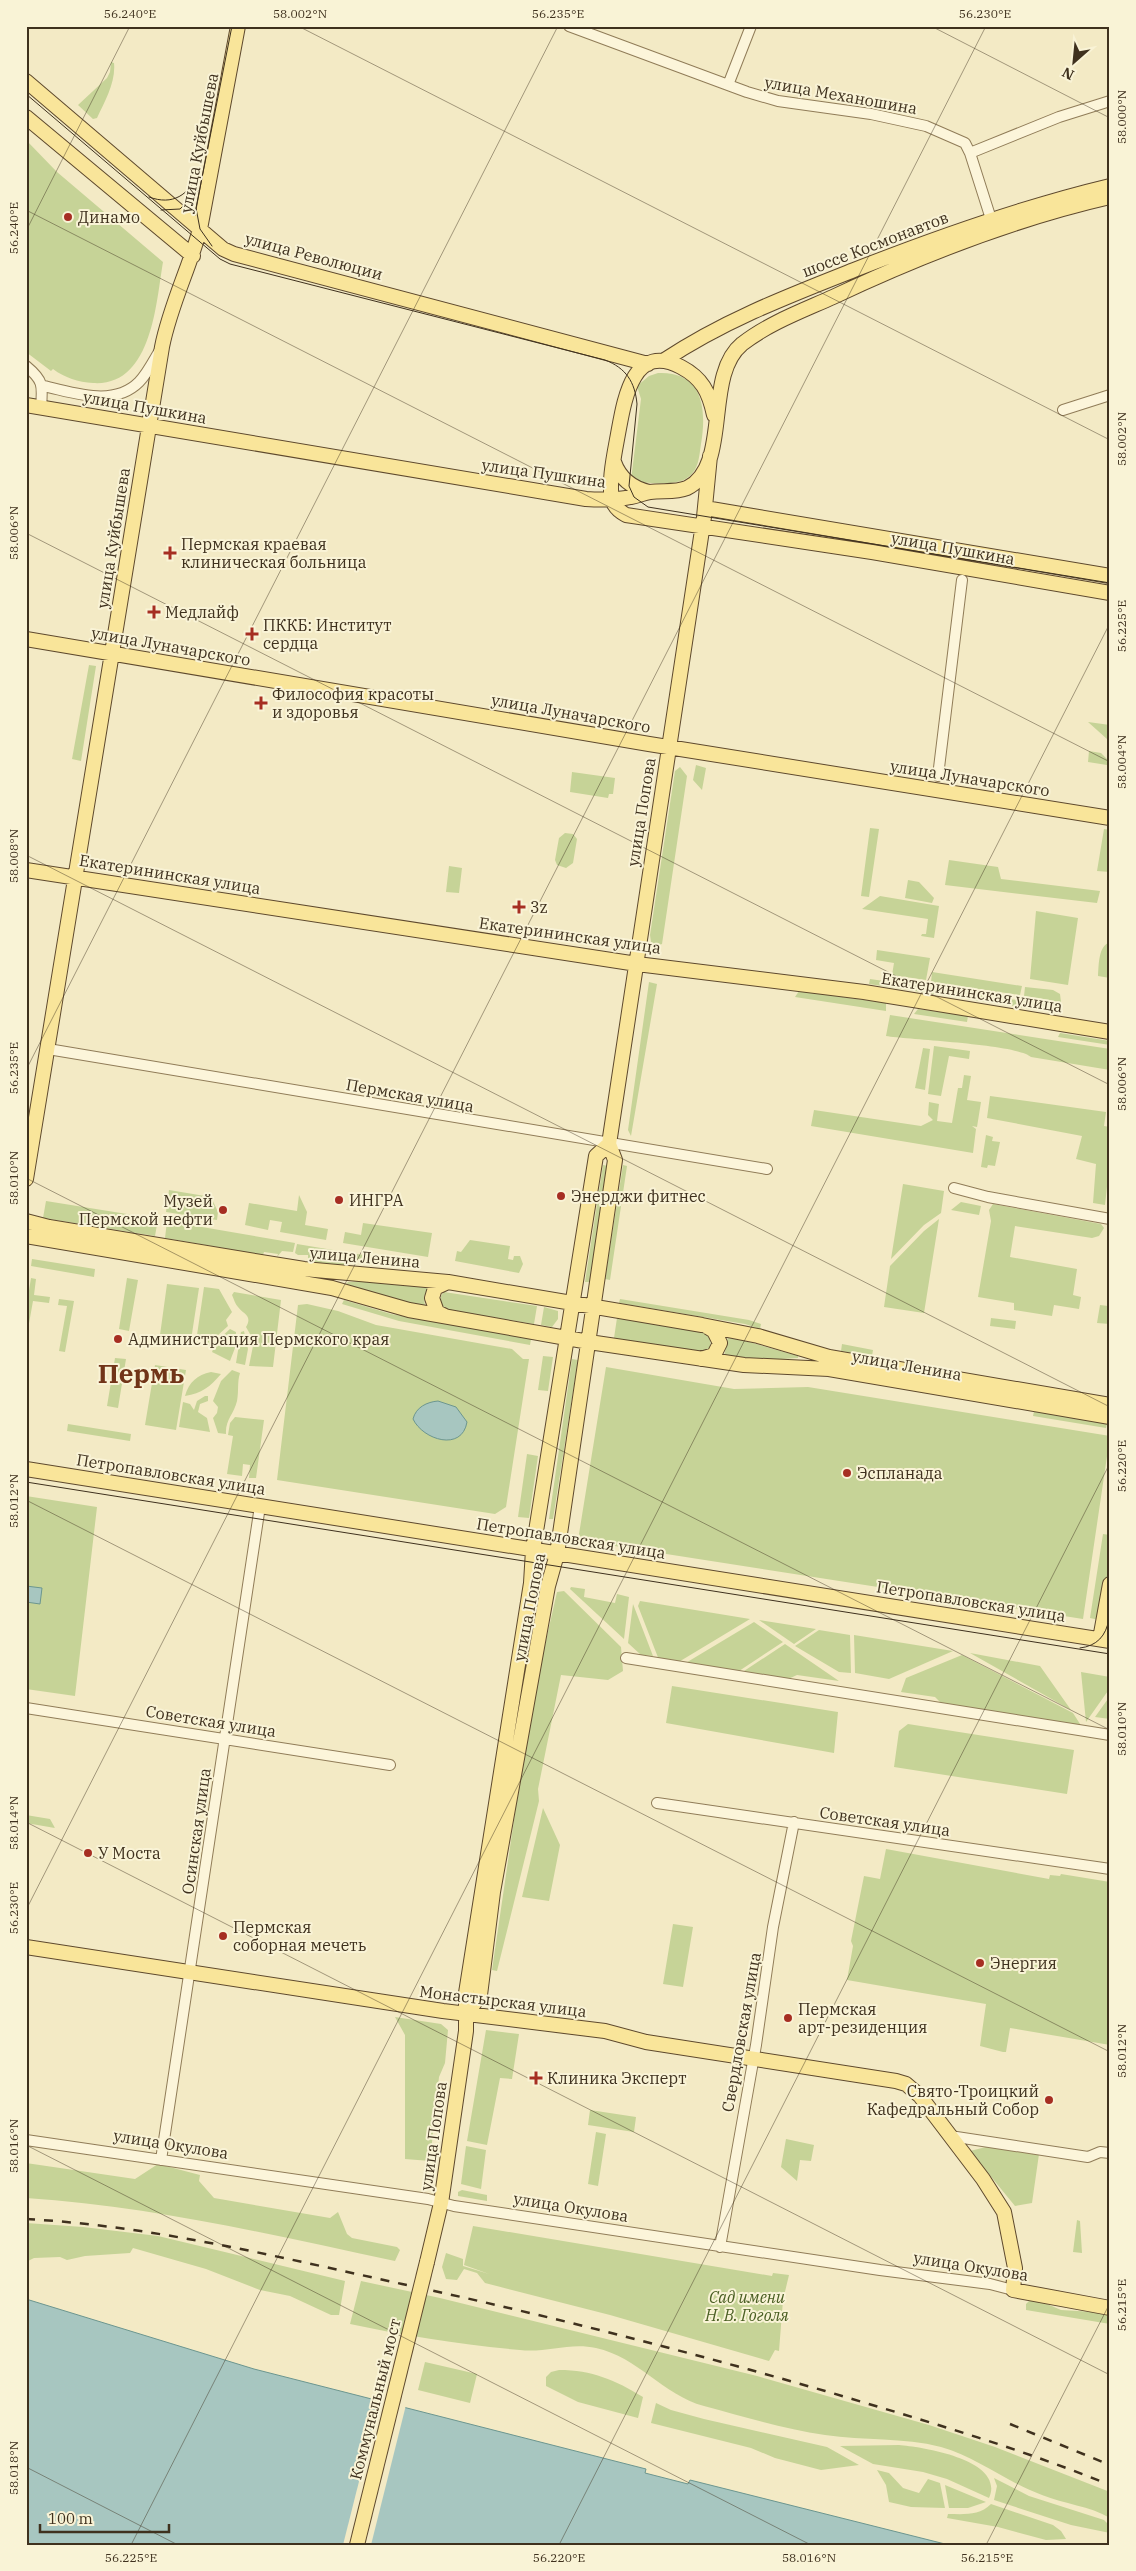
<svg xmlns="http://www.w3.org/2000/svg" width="1136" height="2571" viewBox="0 0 1136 2571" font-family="'IBM Plex Serif',serif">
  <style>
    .green { fill: #c6d397 }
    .water { fill: #a7c6c0; stroke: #6c968f }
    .pier { fill: #f3eac5 }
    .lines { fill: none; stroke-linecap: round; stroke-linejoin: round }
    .minor-casing { stroke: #907c58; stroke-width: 12 }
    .major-casing { stroke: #5e492d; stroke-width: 16 }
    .minor { stroke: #fcf5da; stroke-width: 10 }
    .major { stroke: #f9e59a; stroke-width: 14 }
    .tram { stroke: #3f311e; stroke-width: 1 }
    .rail { stroke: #3f311e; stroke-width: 2.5; stroke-dasharray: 9 9; stroke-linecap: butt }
    .major-bridge-casing { stroke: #5e492d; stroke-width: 16; stroke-linecap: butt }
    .major-bridge { stroke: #f9e59a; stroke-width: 14 }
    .ticks { fill: none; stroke: #3f311e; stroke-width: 1; stroke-opacity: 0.45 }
    .poi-dot { fill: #a62e22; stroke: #f9f3d6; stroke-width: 2 }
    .labels { text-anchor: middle; stroke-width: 4; stroke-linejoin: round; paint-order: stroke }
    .street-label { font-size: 16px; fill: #3f311e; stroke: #f9f3d6 }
    .poi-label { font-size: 16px; fill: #3f311e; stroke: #f9f3d6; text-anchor: start }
    .park-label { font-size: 16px; font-style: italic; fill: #495e22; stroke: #f9f3d6 }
    .town-label { font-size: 26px; font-weight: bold; fill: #713418; stroke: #f9f3d6 }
    .neatline { fill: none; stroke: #3f311e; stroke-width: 2 }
    .ticks-label { font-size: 12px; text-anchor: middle; fill: #3f311e }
  </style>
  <rect width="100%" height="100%" fill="#f3eac5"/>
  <path class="green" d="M111,62L114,63C116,82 105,101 97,118L93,119L78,105L107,78L110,72Z
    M26,140L57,172L163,262C156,303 152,387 93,383C78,382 65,378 53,369L51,371L26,352Z
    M658,373C703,371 707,409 701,444C699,457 699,470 687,478C675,486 651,483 637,482L631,480L641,399L637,386L649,376Z
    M89,665L96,666L81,761L72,759Z
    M1088,722L1110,725V736L1107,739Z
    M1089,751L1101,753L1110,762L1107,765L1088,762Z
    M696,765L706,768L702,790L693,780Z
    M680,767L687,776L662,944L656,946L651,942L650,935L675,771Z
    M572,772L615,778L613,794H609L608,798L570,792Z
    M870,828L879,829L869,897L861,896Z
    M1104,829L1110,830V872L1097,871Z
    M565,833L573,834L577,839L573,863L566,868L557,865L555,860L559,838Z
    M949,860L998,867L1001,879L1100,891L1097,903L945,885Z
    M449,866L462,868L459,893L446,892Z
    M908,880L919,882L934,898L932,903L905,898Z
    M880,896L939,906L934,938L921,936L922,934H926L928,919L862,909Z
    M1036,911L1078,918L1068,985L1030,979Z
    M1110,942V978L1098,976C1099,965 1098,946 1110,942Z
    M877,950L930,958L926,980L892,975L894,963L876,960Z
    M932,972L1022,986L1020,995L931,982Z
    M870,979L1059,1006L1058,1013L869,984Z
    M649,982L657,984L631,1136L628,1130Z
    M1025,987L1053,990L1060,994L1061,1002L1024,996Z
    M799,991L886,1003V1011L795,997Z
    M918,1009L968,1016L967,1022L914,1014Z
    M890,1015L1110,1049V1070L1031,1057C1017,1044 911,1040 886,1036Z
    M1060,1033L1110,1041V1045L1058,1037Z
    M934,1046L970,1051L969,1059L949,1056L941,1096L928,1094Z
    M923,1048L930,1049L925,1090L915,1088Z
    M964,1075L971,1076L967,1100L981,1102L977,1127L972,1126L976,1129L973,1153L811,1126L814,1110L921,1126L933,1120L928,1115L929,1102L939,1104L937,1121L952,1123L958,1088H962Z
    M990,1096L1106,1112L1104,1126L1110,1127V1159L1105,1205L1093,1203L1096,1164L1076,1159L1082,1136L987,1118Z
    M986,1135L993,1137L992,1141L1000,1142L995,1166L988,1165L987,1168L981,1167Z
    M603,1165L608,1166L590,1282H585Z
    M623,1165L627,1166L610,1280L605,1279Z
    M903,1184L944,1191L941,1213L924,1225L891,1259Z
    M169,1190L211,1197L218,1212L217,1220L166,1212Z
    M299,1195L307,1212L305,1225L328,1229L326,1240L280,1232L282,1222L270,1220L268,1230L245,1225L249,1203L297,1211Z
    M46,1201L158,1219L155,1236L43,1218Z
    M961,1202L981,1206L979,1215L951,1210Z
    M993,1204L1101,1224L1104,1228L1099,1236L1092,1238L1015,1226L1010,1257L1077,1269L1073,1295L1081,1297L1079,1309L1054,1305L1052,1316L1014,1310V1303L978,1297L991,1221L989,1210Z
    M939,1219L924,1313L884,1307L890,1266L924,1231Z
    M167,1221L295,1243L293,1252L282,1251L277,1257L278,1254L264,1252L263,1255L165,1238Z
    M363,1223L432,1233L428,1257L343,1243L345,1232L361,1235Z
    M470,1240L510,1246L508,1259L513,1260L514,1256H520L523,1264L519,1273L455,1261L457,1251L461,1252Z
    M297,1244L363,1255L361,1259H347L343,1266L308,1262V1255H298L295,1253Z
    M32,1259L95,1269L94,1277L31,1266Z
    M31,1278L36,1279L34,1295L50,1297L49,1303L33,1301L28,1329H26V1309Z
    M127,1278L138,1280L129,1331L119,1329Z
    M367,1281L428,1287L424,1297L425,1306L391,1300L346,1284L348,1282Z
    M167,1284L199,1288L191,1340L160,1335Z
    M204,1287L219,1289L232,1312L226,1320L228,1326L217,1336L211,1338L210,1347L197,1335Z
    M234,1292L281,1300L273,1367L249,1366L253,1346L257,1339L250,1334L246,1327C253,1315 243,1314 238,1307C235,1304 234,1299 232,1295Z
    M444,1292L537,1306L534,1324L449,1310L441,1305V1296Z
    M59,1299L74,1301L65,1352L59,1351L67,1306L58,1305Z
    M620,1299L749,1320L761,1324L760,1329L745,1324L619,1303Z
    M344,1300L391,1314L531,1339L530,1345L399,1321L342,1304Z
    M307,1304L338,1311L376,1325L512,1349L523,1359H529L506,1507L495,1514L277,1480L298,1305Z
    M1100,1305L1108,1306L1107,1317L1110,1318V1324L1097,1323Z
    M544,1307L558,1311V1319L552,1327L541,1325Z
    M617,1318L704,1332L711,1338L710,1348L700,1353L614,1338Z
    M991,1318L1016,1321L1015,1329L990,1326Z
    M230,1329L236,1332L235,1348L230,1361L212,1352L214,1347L220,1345V1338Z
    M244,1331L248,1349L245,1365L236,1363L241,1332Z
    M728,1336L798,1356V1358L765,1360L724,1357Z
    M842,1344L873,1350L872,1356L841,1351Z
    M543,1356L553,1357L548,1391L538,1390Z
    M115,1358L126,1359L118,1408L107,1406Z
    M572,1359L578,1360L553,1519H549Z
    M155,1365L186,1370L176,1430L145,1425Z
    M606,1367L734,1389L808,1387L1110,1436L1083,1619L583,1541L579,1534Z
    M232,1370L240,1373C237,1382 239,1391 237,1401C234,1414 225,1420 226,1434L218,1433L213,1418L217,1413L218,1407L213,1401L221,1381Z
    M211,1372L221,1374C210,1387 202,1393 185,1396C189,1382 197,1375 211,1372Z
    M205,1396H208V1401L200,1404L198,1412L207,1418L210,1432L179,1427L183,1402L190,1404L194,1410L197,1401Z
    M1034,1411L1107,1423L1106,1428L1033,1416Z
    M235,1417L264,1420L256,1478H249L250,1465L243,1464L242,1476L227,1474L233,1436L228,1435L230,1423Z
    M68,1424L131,1434L130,1441L67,1431Z
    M527,1454L538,1456L529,1518L518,1517Z
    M26,1496L97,1507L75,1696L26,1689Z
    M1103,1534L1110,1535V1563L1102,1617L1099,1620L1090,1618Z
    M571,1587L585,1589L584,1597L615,1603L617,1594L629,1597L624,1639L570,1589Z
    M564,1591L621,1647L623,1671L608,1680L561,1675L538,1789L539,1801L497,1971L492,1970L530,1711L557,1592Z
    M640,1601L750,1619L677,1663L659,1660L638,1606Z
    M633,1604L653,1656L641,1655L628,1643Z
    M759,1620L816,1629L794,1644Z
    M754,1622L783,1642L736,1673L684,1664Z
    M819,1630L850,1635L851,1673L839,1672L795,1646Z
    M854,1635L953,1651L889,1679L855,1673Z
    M785,1644L839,1681L797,1675L786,1680L741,1673Z
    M970,1653L1040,1666L1071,1710Z
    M962,1655L1073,1713L1082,1727L943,1705L935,1697L901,1692L906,1678Z
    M1081,1672L1110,1677V1688L1086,1722Z
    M672,1686L838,1712L834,1753L666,1723Z
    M1110,1696V1719L1095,1717Z
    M908,1724L1074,1750L1067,1794L894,1767L899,1731Z
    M543,1808L560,1845L549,1901L522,1897Z
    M26,1815L50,1819L55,1828L26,1823Z
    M886,1849L1049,1879L1050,1875L1060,1876L1061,1874L1110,1882V2045L1010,2028L1006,2052H1003L980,2046L986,2004L847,1980L853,1946L851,1941L864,1876L880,1879Z
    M673,1924L693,1927L683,1987L663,1984Z
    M395,2017L441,2024L448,2030L445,2063L439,2077L430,2161L405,2159V2035Z
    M486,2030L519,2034L512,2079L500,2078L487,2145L467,2141Z
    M590,2110L636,2117L634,2132L588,2125Z
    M596,2132L606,2134L598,2186L588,2184Z
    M786,2139L814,2145L811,2161L800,2160L797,2181L781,2167Z
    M466,2146L486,2150L481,2189L461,2184Z
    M986,2147L1039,2154L1032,2203L1015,2206L970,2151Z
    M26,2163L135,2179L158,2164L200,2175L199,2181L214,2198L330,2218L338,2212L347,2234L352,2238L397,2247L400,2250L395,2261C273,2235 151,2206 26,2198Z
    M462,2190L487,2195V2201L458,2196V2192Z
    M1077,2220L1080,2221L1082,2253L1073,2252Z
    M26,2223L83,2227L158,2236L345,2281L339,2315H331L290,2296L260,2290L206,2269L133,2248L130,2253L85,2256L67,2260L60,2257L34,2258L26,2262Z
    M473,2226L772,2276L773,2273L789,2275L783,2300L779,2351L775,2350L769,2361L610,2315L485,2283L477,2273L464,2269L457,2280L446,2279L442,2267L446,2253L463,2259V2266L489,2274L464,2265Z
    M361,2281L440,2298L757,2376L929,2425L995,2447L1110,2492V2518C1090,2506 1064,2504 1042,2495C1006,2482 977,2457 941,2447C903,2437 864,2441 825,2435C785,2429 744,2417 704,2406C663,2395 638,2357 596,2348C570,2342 546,2353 520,2350C463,2345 406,2336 350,2324Z
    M1030,2300L1040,2301L1061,2310L1110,2313V2324L1026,2310V2304Z
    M425,2362L477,2374L470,2403L418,2390Z
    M559,2370C592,2370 615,2380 643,2397L638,2418L578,2402L546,2386V2377L551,2372Z
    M656,2403L671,2410L704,2419L827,2447L859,2465L821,2470L775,2458L751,2448L651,2423Z
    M899,2445C923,2447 1006,2460 989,2498L947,2479L923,2472L873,2464L840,2446Z
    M877,2470L889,2473L903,2488L919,2493L928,2479L940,2483L945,2508L911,2507L889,2502L886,2485Z
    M994,2478L1029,2496L1104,2520L1110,2526V2533L1071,2525L994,2500L997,2486Z
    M945,2485L986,2502L968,2508H949Z
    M991,2504L1053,2525L1061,2531L1066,2539L1046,2540L998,2527L947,2518L948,2514C964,2514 979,2516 991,2504Z"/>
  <path class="water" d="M438,1401L456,1407L467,1422C462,1452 423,1440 413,1419C416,1407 427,1402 438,1401Z
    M26,1586L42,1588L40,1604L26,1602Z
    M26,2299L254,2369L646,2469L645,2473L688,2484L690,2480L949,2545H26Z"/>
  <path class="pier" d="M380,2398L406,2405L371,2545H343Z"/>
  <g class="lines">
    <g class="minor-casing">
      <path id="minor" d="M569,26L747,92L778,101L871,114L926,126L965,143L970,153L991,219
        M728,85L751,26
        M970,153L1059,117L1110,101
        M26,366C43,380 43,385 41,407
        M43,386C73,392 113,408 139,382C147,374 154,360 160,350
        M1063,410L1110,395
        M938,776L962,580
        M48,1049L767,1169
        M954,1188L988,1197L1110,1219
        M626,1658L1110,1735
        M26,1708L390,1765
        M657,1803L1110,1869
        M950,2136L1088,2157L1100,2152L1110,2153
        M26,2140L428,2199L454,2206L880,2270L990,2284L1013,2290
        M161,2160L260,1506
        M720,2247L756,2045L773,1927L794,1822"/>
    </g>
    <g class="major-casing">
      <path id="major" d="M26,81L223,249L234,254L648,364
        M26,117L193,256
        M663,361C723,321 788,296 854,270C938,237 1022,207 1110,186
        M26,405L586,499C602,500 616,500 631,497C638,496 643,493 650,492C662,490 675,493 687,488C732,466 703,376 742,344C769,323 802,311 833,297C922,255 1014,219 1110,197
        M714,415C709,392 702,378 681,367C632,341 624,402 618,434C615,451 607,486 613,502C616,509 621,512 626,515L872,552L1110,593
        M614,462C620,479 632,488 649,492
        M705,508L1110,576
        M26,639L649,744L1110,818
        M26,870L637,964L864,992L1110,1032
        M26,1179L162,347C170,306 189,269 200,229L238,26
        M26,1221L49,1227L304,1269L448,1282L702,1325L758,1336L829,1357L1110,1405
        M26,1236L332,1288L409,1310L589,1342L744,1365L829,1369L1110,1417
        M445,1316L437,1312L432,1298L435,1288L448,1282
        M701,1359L714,1355L720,1343L714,1331L706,1326
        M26,1469L1110,1641
        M1100,1639L1110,1584
        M26,1947L443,2011L605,2031L646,2042L896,2081L906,2084L920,2096L983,2179L1004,2212L1015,2268L1013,2290L1110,2308
        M467,2014L480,1995L493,1892L548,1586L557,1554L615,1160L609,1144L704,517L710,456
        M427,2262L441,2203L466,2031V1993L531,1583L533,1550L596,1156L609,1144"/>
    </g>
    <use href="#minor" class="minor"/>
    <use href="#major" class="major"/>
    <path class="tram" d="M26,94L220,259L230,264L605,360C626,368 635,382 637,404L629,486L634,497L648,507L1110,583
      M149,197C173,206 189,195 198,173
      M161,210L180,209L198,191
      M212,246L200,229L196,208L232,26
      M26,1482L1110,1654
      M1080,1648C1097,1646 1106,1636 1109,1619"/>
    <path class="rail" d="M26,2219C154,2226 278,2257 402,2284C547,2315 690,2352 832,2393C926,2421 1019,2448 1110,2485
      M1010,2424L1110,2465"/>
    <g class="major-bridge-casing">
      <path id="major-bridge" d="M357,2545L427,2262"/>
    </g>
    <use href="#major-bridge" class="major-bridge"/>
  </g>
  <path class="ticks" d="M298,26L1110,440M931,26L1110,118M26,210L1110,762M26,231L130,26M26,533L1110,1085M26,855L1110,1407M26,1070L558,26M26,1178L1110,1730M26,1500L1110,2052M26,1822L1110,2375M26,1910L986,26M26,2145L811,2545M26,2467L178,2545M131,2545L1110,623M559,2545L1110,1463M986,2545L1110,2303"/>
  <g class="poi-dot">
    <circle cx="68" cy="217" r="5"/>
    <path d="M167.5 545.5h5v5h5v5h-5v5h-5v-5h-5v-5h5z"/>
    <path d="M151.5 604.5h5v5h5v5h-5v5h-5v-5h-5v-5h5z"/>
    <path d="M249.5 626.5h5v5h5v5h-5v5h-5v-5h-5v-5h5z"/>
    <path d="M258.5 695.5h5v5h5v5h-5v5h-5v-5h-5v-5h5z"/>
    <path d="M516.5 899.5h5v5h5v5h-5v5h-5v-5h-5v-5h5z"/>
    <circle cx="561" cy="1196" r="5"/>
    <circle cx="339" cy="1200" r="5"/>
    <circle cx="223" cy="1210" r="5"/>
    <circle cx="118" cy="1339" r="5"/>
    <circle cx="847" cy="1473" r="5"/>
    <circle cx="88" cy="1853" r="5"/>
    <circle cx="223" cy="1936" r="5"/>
    <circle cx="980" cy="1963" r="5"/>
    <circle cx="788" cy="2018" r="5"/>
    <path d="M533.5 2070.5h5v5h5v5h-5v5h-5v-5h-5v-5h5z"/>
    <circle cx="1049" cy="2100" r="5"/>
  </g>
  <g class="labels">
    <g class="street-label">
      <text transform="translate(841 95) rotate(10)" y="6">улица Механошина</text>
      <text transform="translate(199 143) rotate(-79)" y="6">улица Куйбышева</text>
      <text transform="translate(875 244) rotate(-21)" y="6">шоссе Космонавтов</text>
      <text transform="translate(314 256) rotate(15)" y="6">улица Революции</text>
      <text transform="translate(145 407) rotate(10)" y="6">улица Пушкина</text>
      <text transform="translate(544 473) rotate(8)" y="6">улица Пушкина</text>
      <text transform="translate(113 538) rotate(-81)" y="6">улица Куйбышева</text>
      <text transform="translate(953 548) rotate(10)" y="6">улица Пушкина</text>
      <text transform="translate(171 646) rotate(10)" y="6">улица Луначарского</text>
      <text transform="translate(571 713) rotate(10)" y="6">улица Луначарского</text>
      <text transform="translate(970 778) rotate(9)" y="6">улица Луначарского</text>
      <text transform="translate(641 812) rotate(-81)" y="6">улица Попова</text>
      <text transform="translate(170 874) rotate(9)" y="6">Екатерининская улица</text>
      <text transform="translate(570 935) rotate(8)" y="6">Екатерининская улица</text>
      <text transform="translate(972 992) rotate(9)" y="6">Екатерининская улица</text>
      <text transform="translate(410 1095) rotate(10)" y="6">Пермская улица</text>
      <text transform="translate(365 1257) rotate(5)" y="6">улица Ленина</text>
      <text transform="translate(907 1365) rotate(10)" y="6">улица Ленина</text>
      <text transform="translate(171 1474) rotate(9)" y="6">Петропавловская улица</text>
      <text transform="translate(571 1538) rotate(9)" y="6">Петропавловская улица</text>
      <text transform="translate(971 1601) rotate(9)" y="6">Петропавловская улица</text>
      <text transform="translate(529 1607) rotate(-79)" y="6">улица Попова</text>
      <text transform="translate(211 1721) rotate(9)" y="6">Советская улица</text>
      <text transform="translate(885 1821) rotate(8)" y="6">Советская улица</text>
      <text transform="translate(196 1831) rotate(-82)" y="6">Осинская улица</text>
      <text transform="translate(503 2001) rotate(7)" y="6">Монастырская улица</text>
      <text transform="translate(741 2032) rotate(-80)" y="6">Свердловская улица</text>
      <text transform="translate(433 2136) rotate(-82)" y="6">улица Попова</text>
      <text transform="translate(171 2144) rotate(9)" y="6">улица Окулова</text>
      <text transform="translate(571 2207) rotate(9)" y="6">улица Окулова</text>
      <text transform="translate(971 2266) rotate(9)" y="6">улица Окулова</text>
      <text transform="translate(375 2399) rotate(-76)" y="6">Коммунальный мост</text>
    </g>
    <g class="poi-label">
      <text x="78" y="223">Динамо</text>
      <text x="181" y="550">Пермская краевая<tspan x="181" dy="18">клиническая больница</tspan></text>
      <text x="165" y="618">Медлайф</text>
      <text x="263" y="631">ПККБ: Институт<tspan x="263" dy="18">сердца</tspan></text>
      <text x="272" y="700">Философия красоты<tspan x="272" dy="18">и здоровья</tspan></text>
      <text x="530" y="913">3z</text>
      <text x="571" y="1202">Энерджи фитнес</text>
      <text x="349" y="1206">ИНГРА</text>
      <text x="213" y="1207" text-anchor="end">Музей<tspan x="213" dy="18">Пермской нефти</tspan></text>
      <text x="128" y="1345">Администрация Пермского края</text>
      <text x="857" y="1479">Эспланада</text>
      <text x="98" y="1859">У Моста</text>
      <text x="233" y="1933">Пермская<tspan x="233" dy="18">соборная мечеть</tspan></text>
      <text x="990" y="1969">Энергия</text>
      <text x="798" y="2015">Пермская<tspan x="798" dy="18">арт-резиденция</tspan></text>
      <text x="547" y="2084">Клиника Эксперт</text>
      <text x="1039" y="2097" text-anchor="end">Свято-Троицкий<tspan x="1039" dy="18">Кафедральный Собор</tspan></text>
    </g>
    <g class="park-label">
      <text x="747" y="2303">Сад имени<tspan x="747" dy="18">Н. В. Гоголя</tspan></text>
    </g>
    <g class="town-label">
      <text x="141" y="1383">Пермь</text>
    </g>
  </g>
  <rect width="1136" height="2571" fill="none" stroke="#f9f3d6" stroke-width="55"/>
  <g transform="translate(1074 62) rotate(207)" stroke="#f9f3d6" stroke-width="4" paint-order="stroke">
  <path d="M0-4L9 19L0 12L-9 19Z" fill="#3f311e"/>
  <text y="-8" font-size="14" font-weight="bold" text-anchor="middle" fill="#3f311e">N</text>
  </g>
  <path d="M40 2524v8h129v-8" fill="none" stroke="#3f311e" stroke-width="2.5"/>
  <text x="48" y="2524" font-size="15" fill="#3f311e" stroke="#f9f3d6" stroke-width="4" paint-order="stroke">100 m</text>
  <rect x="28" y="28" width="1080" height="2516" class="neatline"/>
  <g class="ticks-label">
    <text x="130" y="18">56.240°E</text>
    <text x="300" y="18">58.002°N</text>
    <text x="558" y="18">56.235°E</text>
    <text x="985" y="18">56.230°E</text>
    <text transform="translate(1122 117) rotate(-90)" y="4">58.000°N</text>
    <text transform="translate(14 228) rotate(-90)" y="4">56.240°E</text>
    <text transform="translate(1122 439) rotate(-90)" y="4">58.002°N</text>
    <text transform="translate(14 533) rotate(-90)" y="4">58.006°N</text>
    <text transform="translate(1122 626) rotate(-90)" y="4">56.225°E</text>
    <text transform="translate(1122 762) rotate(-90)" y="4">58.004°N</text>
    <text transform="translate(14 856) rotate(-90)" y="4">58.008°N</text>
    <text transform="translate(14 1068) rotate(-90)" y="4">56.235°E</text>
    <text transform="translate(1122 1084) rotate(-90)" y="4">58.006°N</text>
    <text transform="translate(14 1178) rotate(-90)" y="4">58.010°N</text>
    <text transform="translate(1122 1466) rotate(-90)" y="4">56.220°E</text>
    <text transform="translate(14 1501) rotate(-90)" y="4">58.012°N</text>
    <text transform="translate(1122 1729) rotate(-90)" y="4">58.010°N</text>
    <text transform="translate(14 1823) rotate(-90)" y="4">58.014°N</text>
    <text transform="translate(14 1908) rotate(-90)" y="4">56.230°E</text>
    <text transform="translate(1122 2051) rotate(-90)" y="4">58.012°N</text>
    <text transform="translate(14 2146) rotate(-90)" y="4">58.016°N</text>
    <text transform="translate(1122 2305) rotate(-90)" y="4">56.215°E</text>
    <text transform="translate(14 2468) rotate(-90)" y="4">58.018°N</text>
    <text x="131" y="2562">56.225°E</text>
    <text x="559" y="2562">56.220°E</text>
    <text x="809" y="2562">58.016°N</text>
    <text x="987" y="2562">56.215°E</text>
  </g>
</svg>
